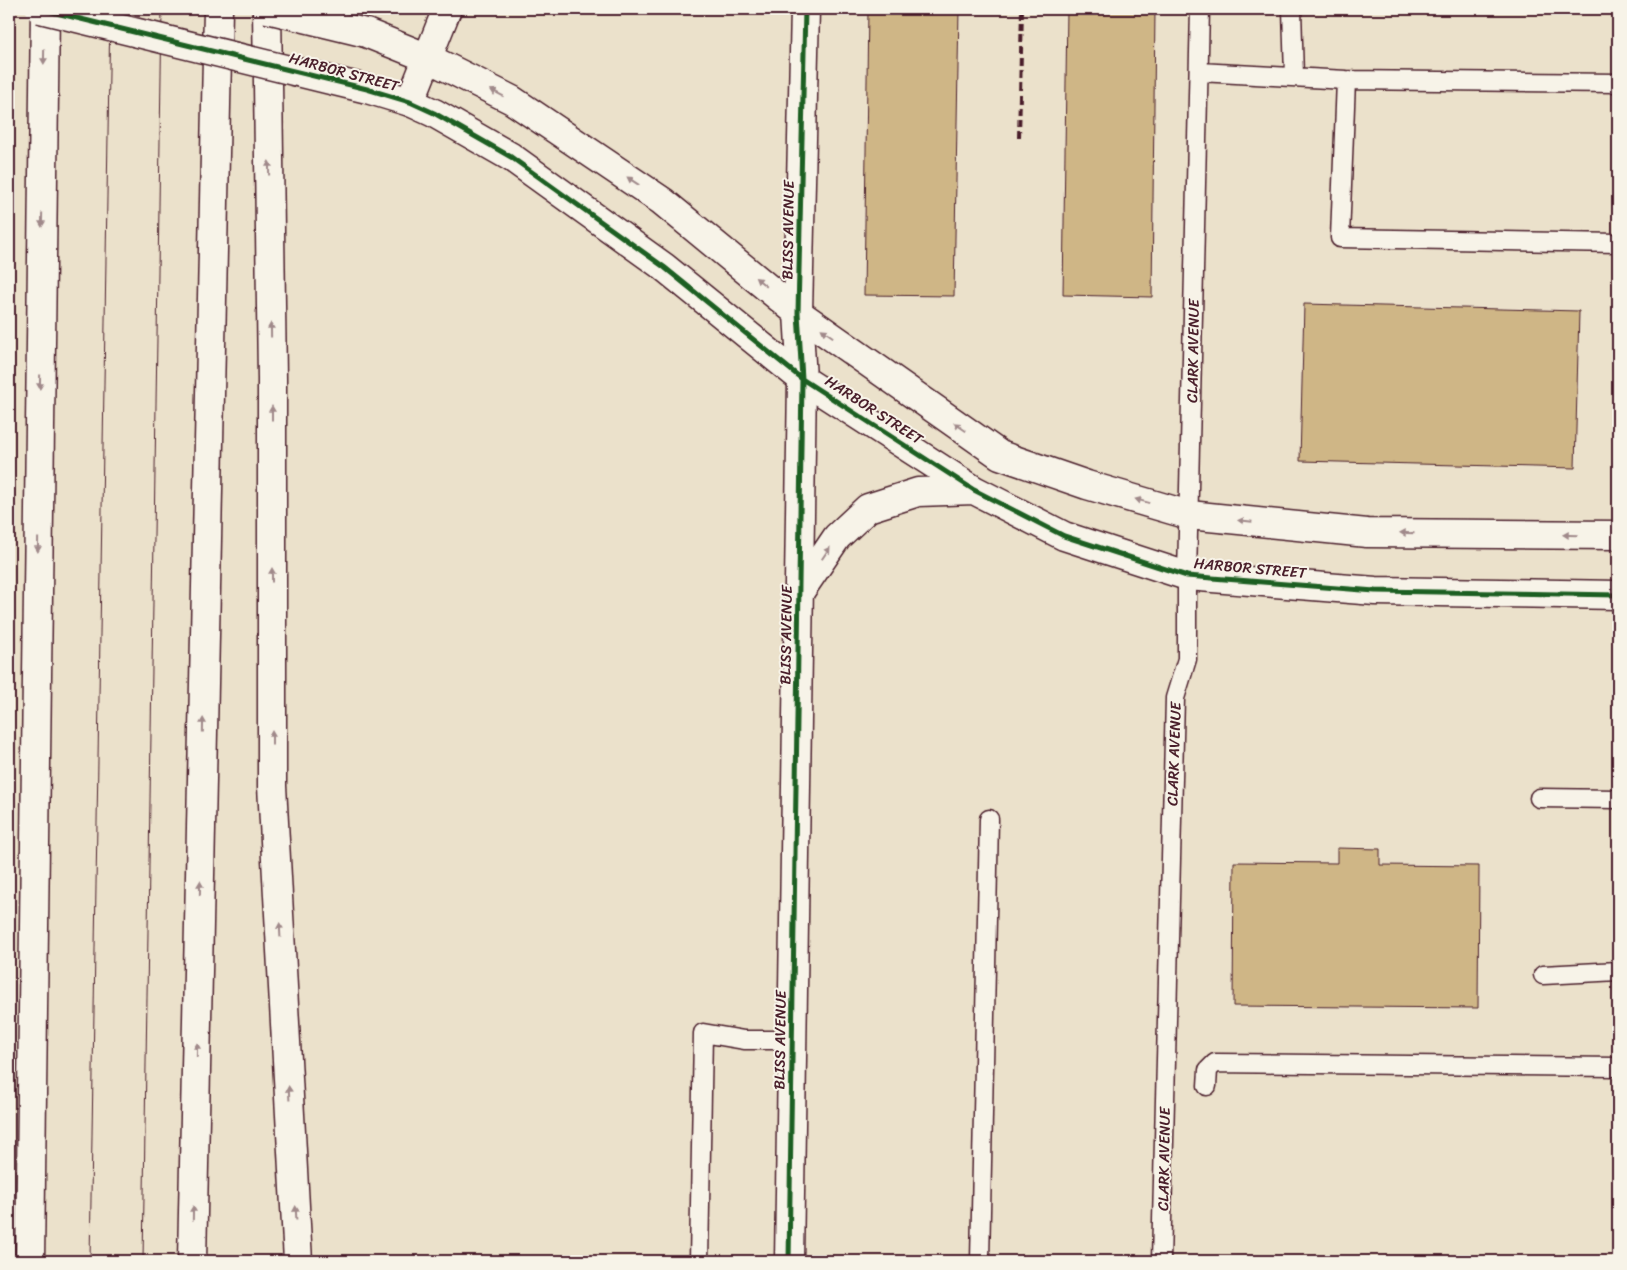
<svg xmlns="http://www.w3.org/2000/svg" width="1627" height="1270" viewBox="0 0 1627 1270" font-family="Sriracha,sans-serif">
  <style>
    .building { fill: #cfb686; stroke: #4a1f2b }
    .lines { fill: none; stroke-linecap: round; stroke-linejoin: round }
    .service-casing { stroke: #4a1f2b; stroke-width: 21 }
    .minor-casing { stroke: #4a1f2b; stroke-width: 31 }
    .tertiary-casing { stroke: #4a1f2b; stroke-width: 31 }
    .motorway-casing { stroke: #4a1f2b; stroke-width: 31 }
    .service { stroke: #f7f3e8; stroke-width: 18 }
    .minor { stroke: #f7f3e8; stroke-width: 28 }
    .tertiary { stroke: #f7f3e8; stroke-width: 28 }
    .motorway { stroke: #f7f3e8; stroke-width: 28 }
    .tram { stroke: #4a1f2b; stroke-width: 1 }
    .rail { stroke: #4a1f2b; stroke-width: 4; stroke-dasharray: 8 4; stroke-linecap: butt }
    .tertiary-bridge-casing { stroke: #4a1f2b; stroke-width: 31; stroke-linecap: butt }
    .tertiary-bridge { stroke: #f7f3e8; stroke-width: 28 }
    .cycleway-casing { stroke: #f7f3e8; stroke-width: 8 }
    .cycleway { stroke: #1b5e20; stroke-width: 5 }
    .oneway { fill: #a0898a }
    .labels { text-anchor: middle; stroke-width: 4; stroke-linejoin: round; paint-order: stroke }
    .street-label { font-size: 15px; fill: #4a1f2b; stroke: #f7f3e8 }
  </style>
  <rect width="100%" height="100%" fill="#ebe1cb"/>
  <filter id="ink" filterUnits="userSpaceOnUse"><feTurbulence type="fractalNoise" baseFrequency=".02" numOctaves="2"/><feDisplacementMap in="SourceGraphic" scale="10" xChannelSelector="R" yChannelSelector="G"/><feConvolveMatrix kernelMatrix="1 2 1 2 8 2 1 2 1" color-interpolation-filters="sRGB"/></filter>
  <g filter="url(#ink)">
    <path class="building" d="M868,9H959L954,296L864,295Z
      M1067,9H1155L1152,297L1063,295Z
      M1304,304L1579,311L1575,468L1300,461Z
      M1337,848L1380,849V865L1479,866L1478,1008L1233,1006L1234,862L1337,863Z"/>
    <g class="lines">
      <g class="service-casing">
        <path id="service" d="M1292,9L1294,77
          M1199,72L1346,80L1618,83
          M1346,80L1340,238L1618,243
          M1539,798L1618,799
          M1543,975L1618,971
          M1207,1086L1208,1070L1215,1063L1618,1067
          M699,1261L703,1033L744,1040H792
          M980,1261L989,819
          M1161,1261L1175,698L1187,659V576L1200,9"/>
      </g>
      <g class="minor-casing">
        <path id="minor" d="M410,102L447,9
          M789,1261L802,379L798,313L805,9"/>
      </g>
      <g class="tertiary-casing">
        <path id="tertiary" d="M366,33L428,58L512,100L662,201L798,313L1000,455L1087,485L1189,515L1367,533L1618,535
          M367,89L410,102L434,113L511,157L664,267L802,379L974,490L1064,536L1187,576L1375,591L1618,595
          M799,593L837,537L868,508L918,492L974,490"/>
      </g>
      <g class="motorway-casing">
        <path id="motorway" d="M267,9L272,379V786L298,1261
          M30,1261L45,9
          M192,1261L218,9"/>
      </g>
      <use href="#service" class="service"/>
      <use href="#minor" class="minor"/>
      <use href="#tertiary" class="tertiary"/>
      <use href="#motorway" class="motorway"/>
      <path class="tram" d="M90,1261L110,9
        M143,1261L162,9"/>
      <path class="rail" d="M1019,138L1022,9"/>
      <g class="tertiary-bridge-casing">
        <path id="tertiary-bridge" d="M40,9L367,89
          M267,9L366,33"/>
      </g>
      <use href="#tertiary-bridge" class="tertiary-bridge"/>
      <g class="cycleway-casing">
        <path id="cycleway" d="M40,9L367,89L410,102L434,113L511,157L664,267L802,379L974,490L1064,536L1187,576L1375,591L1618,595
          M789,1261L802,379L798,313L805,9"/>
      </g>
      <use href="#cycleway" class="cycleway"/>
    </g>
    <defs><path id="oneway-solid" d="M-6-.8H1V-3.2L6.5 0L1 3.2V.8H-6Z" transform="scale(1.25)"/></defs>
    <g class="oneway">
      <use href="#oneway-solid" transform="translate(44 57) rotate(91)"/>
      <use href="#oneway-solid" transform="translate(497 93) rotate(-153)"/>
      <use href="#oneway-solid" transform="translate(269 168) rotate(-91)"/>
      <use href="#oneway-solid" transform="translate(633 181) rotate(-146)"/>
      <use href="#oneway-solid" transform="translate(42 220) rotate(91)"/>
      <use href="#oneway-solid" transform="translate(761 282) rotate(-141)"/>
      <use href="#oneway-solid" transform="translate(271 330) rotate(-91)"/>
      <use href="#oneway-solid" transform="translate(827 333) rotate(-145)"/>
      <use href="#oneway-solid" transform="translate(40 382) rotate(91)"/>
      <use href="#oneway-solid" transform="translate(272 413) rotate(-90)"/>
      <use href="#oneway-solid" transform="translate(960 427) rotate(-145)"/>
      <use href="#oneway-solid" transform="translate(1142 501) rotate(-164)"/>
      <use href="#oneway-solid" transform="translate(1245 521) rotate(-174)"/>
      <use href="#oneway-solid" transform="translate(1407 533) rotate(-179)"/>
      <use href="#oneway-solid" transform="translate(1570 535) rotate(-179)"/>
      <use href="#oneway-solid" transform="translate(38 545) rotate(91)"/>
      <use href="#oneway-solid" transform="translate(826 553) rotate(-56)"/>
      <use href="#oneway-solid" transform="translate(272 575) rotate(-90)"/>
      <use href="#oneway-solid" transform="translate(203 725) rotate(-89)"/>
      <use href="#oneway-solid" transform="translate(272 738) rotate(-90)"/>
      <use href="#oneway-solid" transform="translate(200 888) rotate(-89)"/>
      <use href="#oneway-solid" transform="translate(280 930) rotate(-93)"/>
      <use href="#oneway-solid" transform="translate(197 1050) rotate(-89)"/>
      <use href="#oneway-solid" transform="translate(289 1093) rotate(-93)"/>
      <use href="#oneway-solid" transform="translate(193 1213) rotate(-89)"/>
      <use href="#oneway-solid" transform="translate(296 1213) rotate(-93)"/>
    </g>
  </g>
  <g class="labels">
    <g class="street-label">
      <text transform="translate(344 72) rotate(15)" y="5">HARBOR STREET</text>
      <text transform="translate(788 230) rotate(-89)" y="5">BLISS AVENUE</text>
      <text transform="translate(1193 351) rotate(-89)" y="5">CLARK AVENUE</text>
      <text transform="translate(874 410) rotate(33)" y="5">HARBOR STREET</text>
      <text transform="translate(1250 568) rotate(5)" y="5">HARBOR STREET</text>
      <text transform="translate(786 635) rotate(-89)" y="5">BLISS AVENUE</text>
      <text transform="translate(1174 754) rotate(-88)" y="5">CLARK AVENUE</text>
      <text transform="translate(780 1040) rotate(-89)" y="5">BLISS AVENUE</text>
      <text transform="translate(1164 1159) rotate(-89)" y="5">CLARK AVENUE</text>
    </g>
  </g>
  <rect width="1627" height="1270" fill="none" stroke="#f7f3e8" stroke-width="30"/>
  <rect x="15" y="15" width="1597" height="1240" fill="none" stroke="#4a1f2b" stroke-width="2" filter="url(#ink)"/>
</svg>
